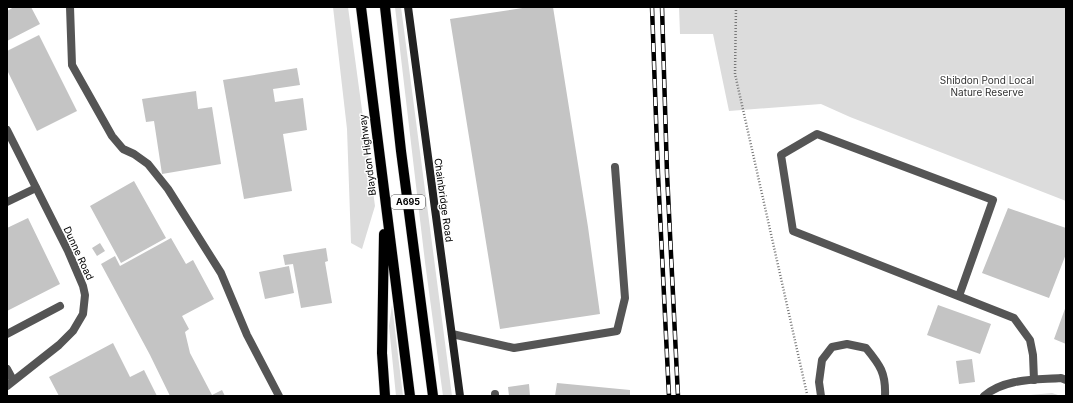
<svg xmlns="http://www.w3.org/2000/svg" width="1073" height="403" viewBox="0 0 1073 403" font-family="Inter,sans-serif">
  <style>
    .green { fill: #dcdcdc }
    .building { fill: #c4c4c4 }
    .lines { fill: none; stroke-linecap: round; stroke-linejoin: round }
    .primary-casing { stroke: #dbdbdb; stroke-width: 11 }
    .path { stroke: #777; stroke-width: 2.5; stroke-dasharray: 1 2; stroke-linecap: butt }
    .service { stroke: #555; stroke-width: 8 }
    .minor { stroke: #555; stroke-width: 8 }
    .secondary { stroke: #222; stroke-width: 8 }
    .primary { stroke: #000; stroke-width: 10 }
    .rail-casing { stroke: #000; stroke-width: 4.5 }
    .rail { stroke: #fff; stroke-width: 3; stroke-dasharray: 9; stroke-linecap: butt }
    .labels { text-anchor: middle; stroke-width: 3; stroke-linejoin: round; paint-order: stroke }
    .shield { fill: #fff; stroke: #4c4c4c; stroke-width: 1 }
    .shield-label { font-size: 9px; font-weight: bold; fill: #000 }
    .park-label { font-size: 10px; fill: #333; stroke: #fff }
    .street-label { font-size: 10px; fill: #000; stroke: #fff }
  </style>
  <rect width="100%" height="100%" fill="#fff"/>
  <path class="green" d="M333,7H348L375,206L362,249L351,243L347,129Z
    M395,7H401L452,396H443L425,262Z
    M679,7H1066V201L850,117L821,104L729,111L713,34H680Z
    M392,305L403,396H396L389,326Z
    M1052,393L1061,396H1019Z"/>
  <path class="building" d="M14,7H31L40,24L7,41V11Z
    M529,7H553L588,227L600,314L500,329L450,19Z
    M39,35L77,111L37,131L7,70V51Z
    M297,68L300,85L273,89L275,102L303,98L307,130L283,134L292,191L244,199L223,80Z
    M196,91L198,109L212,107L221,164L162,174L154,121L146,122L142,99Z
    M134,181L166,238L121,263L90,206Z
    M1008,208L1066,228V254L1049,298L982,273Z
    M28,218L60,284L7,311V228Z
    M171,238L186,264L193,260L214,299L182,316L189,329L185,332L190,353L212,395L222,390L225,396H170L150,355L101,264L115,256L120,266Z
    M100,243L105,251L97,256L92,248Z
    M326,248L328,261L325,262L332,303L301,308L293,264L285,265L283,255Z
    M289,266L294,293L265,299L259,272Z
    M938,305L991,324L980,354L927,335Z
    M1066,306V344L1054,339Z
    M113,343L130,377L144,370L157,396H59L49,377Z
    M972,359L975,382L959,384L956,361Z
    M557,383L630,390V396H555Z
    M529,384L530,396H509L508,387Z"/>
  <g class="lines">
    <g class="primary-casing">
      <path id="primary" d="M361,7L410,396
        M385,7L401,151L433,396
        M384,234L382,353L385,396"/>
    </g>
    <path class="path" d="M736,7L735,74L807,394"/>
    <path class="service" d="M70,7L72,65L112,136L123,149L134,154L148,164L168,189L221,273L247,335L279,396
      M7,202L36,188
      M959,296L993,200L817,134L781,155L793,231L1014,318L1030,340L1033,355L1034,380
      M7,334L60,306
      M452,334L514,348L617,331L625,298L615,167
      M7,369L13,380
      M495,394V396
      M821,396L819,382L822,360L832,347L847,344L866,348C880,365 886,373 885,396"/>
    <path class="minor" d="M7,130L68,251L83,286L85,295L83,314L73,331L59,345L7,386
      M984,396C1005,378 1036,380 1061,378L1066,380"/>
    <path class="secondary" d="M408,7L460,396"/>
    <use href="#primary" class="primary"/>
    <g class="rail-casing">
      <path id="rail" d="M652,7L658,174L669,396
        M662,7L667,173L678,396"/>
    </g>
    <use href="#rail" class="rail"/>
  </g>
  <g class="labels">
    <rect class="shield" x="391" y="195" width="34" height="14" rx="3"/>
    <g class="shield-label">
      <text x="408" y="205">A695</text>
    </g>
    <g class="park-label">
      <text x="987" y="84">Shibdon Pond Local<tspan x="987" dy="12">Nature Reserve</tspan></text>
    </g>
    <g class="street-label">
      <text transform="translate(367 155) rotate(-97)" y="4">Blaydon Highway</text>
      <text transform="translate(444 200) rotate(82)" y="4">Chainbridge Road</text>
      <text transform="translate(79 253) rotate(65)" y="4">Dunne Road</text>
    </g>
  </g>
  <rect width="1073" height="403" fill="none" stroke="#000000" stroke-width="16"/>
</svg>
